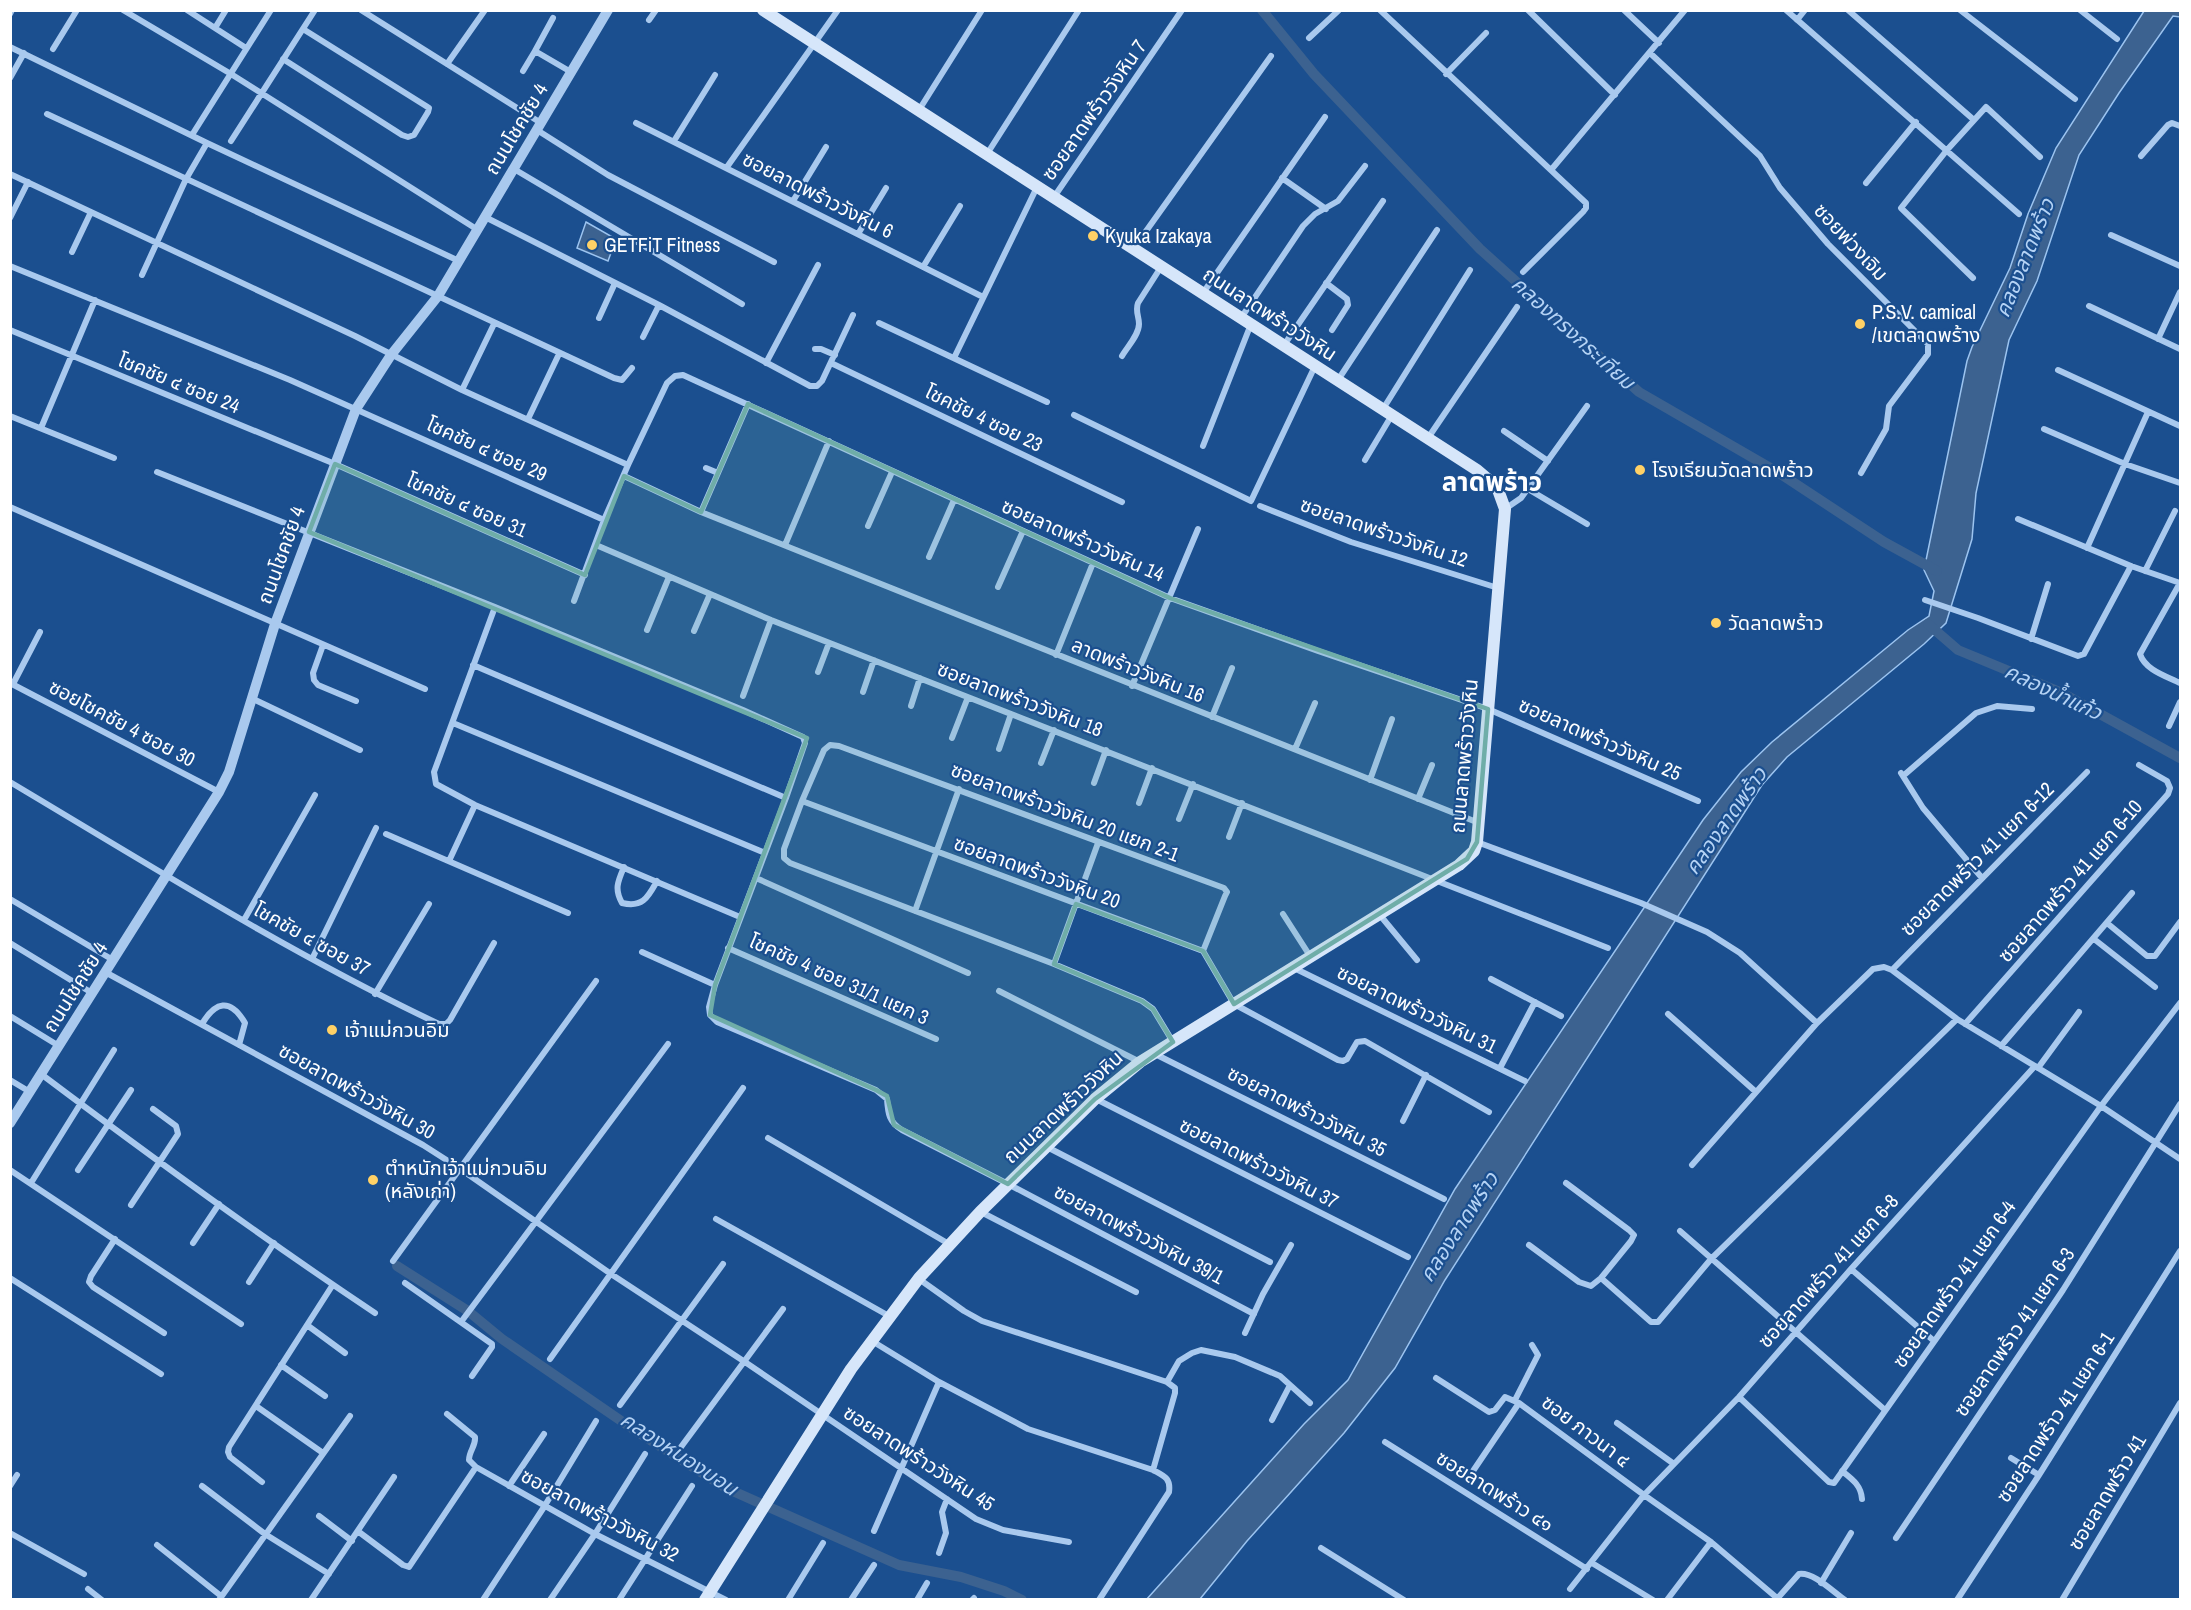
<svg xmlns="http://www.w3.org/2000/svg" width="2191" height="1610" viewBox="0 0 2191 1610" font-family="'Archivo Narrow','Noto Sans Thai',sans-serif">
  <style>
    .water { fill: #3c6290; stroke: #9cc4f0; stroke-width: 1.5 }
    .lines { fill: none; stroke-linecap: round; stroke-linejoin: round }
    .canal { stroke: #3c6290; stroke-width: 10 }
    .minor { stroke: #a9c9ee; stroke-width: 6 }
    .tertiary { stroke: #a9c9ee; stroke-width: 10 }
    .secondary { stroke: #d6e6fa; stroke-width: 12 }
    .marked { fill: #6fada8; fill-opacity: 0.2; stroke: #6fada8; stroke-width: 4.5; stroke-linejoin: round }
    .poi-dot { fill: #ffd166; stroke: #1b4f8f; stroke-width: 2 }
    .labels { text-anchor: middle; stroke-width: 4.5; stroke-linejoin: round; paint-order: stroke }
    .street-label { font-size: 20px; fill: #fff; stroke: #1b4f8f }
    .poi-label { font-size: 20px; fill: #fff; stroke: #1b4f8f; text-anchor: start }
    .water-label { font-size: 21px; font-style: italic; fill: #b5d3f5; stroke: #1b4f8f }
    .district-label { font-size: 26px; font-weight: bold; fill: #fff; stroke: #1b4f8f }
  </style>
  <rect width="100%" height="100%" fill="#1b4f8f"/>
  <path class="water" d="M2144,11H2180V17L2173,16L2119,93L2079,155L2037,281L2009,340L1976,493L1972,539L1946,623L1924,644L1787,757L1762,785L1445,1280L1395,1368L1344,1433L1247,1541L1200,1599L1146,1600L1304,1424L1348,1380L1455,1189L1703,820L1741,772L1772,742L1908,630L1929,616L1934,591L1924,570L1967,361L1972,347L2010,268L2028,214L2056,148Z
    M586,222L616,239L608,261L577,248Z"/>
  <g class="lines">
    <path class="canal" d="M1262,10L1314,74L1480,249L1639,392L1779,473L1884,542L1937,571
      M1928,624L1958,650L2060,692L2180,758
      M397,1266L468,1311L502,1339L633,1429L726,1488L899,1565L961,1577L1004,1591L1022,1600"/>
    <path class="minor" d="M123,10L231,74L478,230
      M187,10L246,48
      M361,10L541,123
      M1380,10L1586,203V208L1583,212L1523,272
      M1528,10L1615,95
      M1624,10L1659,43
      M1786,10L2019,214
      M1848,10L1974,120
      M1960,10L2075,99
      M2080,10L2117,39
      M10,14L12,10
      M649,20L656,10
      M1797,20L1805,10
      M215,28L226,10
      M1309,38L1339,10
      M10,47L207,143L459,261
      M53,49L77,10
      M535,51L553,18
      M1650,53L1760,156L1780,188L1828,244L1928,344V354L1889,406L1886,429L1861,473
      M283,59L402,135L408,137L414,135L428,112L429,108L426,106L303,29
      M447,64L485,10
      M523,71L535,51L571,72
      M1446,74L1486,33
      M10,78L24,53
      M919,110L982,10
      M47,114L614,378L622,380L632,368
      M636,123L983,297
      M537,130L608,175L774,262
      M192,135L271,10
      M231,141L315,10
      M674,141L715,75
      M987,154L1079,10
      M2141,156L2168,125L2172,123L2180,126
      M727,167L838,10
      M514,169L742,304
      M1551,170L1685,10
      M10,174L355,336L462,390L628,465
      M1282,178L1326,209
      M1866,183L1916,122
      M1054,197L1182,10
      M793,201L826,147
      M485,217L659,305L810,386H817L822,381L853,315
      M10,218L28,182
      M858,234L886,188
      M2111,235L2180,266
      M1134,248L1271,56
      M72,252L91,212
      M10,266L290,380L604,520
      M923,267L960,206
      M142,275L186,179L207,143
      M1973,278L1901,208L1947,150L1986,107L2040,157
      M1326,283L1347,299L1348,305L1332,330
      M1203,293L1325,117
      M2089,306L2180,349
      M599,318L615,283
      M1241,318L1303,226L1315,214L1338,201L1365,166
      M879,323L1047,402
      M10,330L335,464L585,575
      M643,337L659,305
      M2158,339L2180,292
      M1284,345L1383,201
      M815,349H821L835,355
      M1122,356C1127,347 1139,335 1139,324C1139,316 1135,311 1138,303L1161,267
      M954,358L1037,187
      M766,363L818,265
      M831,363L1122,502
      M2058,370L2180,426
      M1338,380L1437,230
      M462,390L494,324
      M1383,409L1470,270
      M1074,415L1251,501L1315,366
      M10,416L114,458
      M528,419L559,354
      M41,428L95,300
      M2044,429L2125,464L2180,483
      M1504,431L1548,461
      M1428,438L1517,307
      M1203,446L1251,324
      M1365,460L1392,415
      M706,468L718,473
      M157,472L495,607L743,710L803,737L805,743L786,798L715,985L709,1007L710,1015L717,1022L876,1090L887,1099C888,1114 889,1122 902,1130L1008,1184L1254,1314
      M624,476L701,512L1479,823
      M1528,489L1587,524
      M1260,506L1351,542L1498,588
      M10,507L425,689
      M1505,509L1521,498L1587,406
      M701,512L748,404
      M2018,519L2131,566L2180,583
      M868,526L892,472
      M596,545L771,620L1608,948
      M785,545L829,441
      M2087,548L2148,412
      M929,557L954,500
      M2145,571L2175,511
      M2180,583L2140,654C2145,670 2166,676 2180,683
      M998,587L1023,531
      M1925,600L1978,618L2078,656L2084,654L2131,566
      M574,601L604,520L628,465L667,383L675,376L683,375L1170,598L1318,651L1488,709L1698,801
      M495,607L434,772L436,784L475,805L740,917
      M647,630L669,577
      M694,631L710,594
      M2031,639L2048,584
      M323,645L313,673L314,680L318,685L356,701
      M1056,655L1093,563
      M473,665L786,798
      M818,672L829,643
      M10,683L219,792
      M13,684L40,632
      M1132,686L1198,529
      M863,692L874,660
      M743,696L771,620
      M251,698L360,750
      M911,706L920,678
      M1212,717L1232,668
      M453,723L765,853
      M2169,726L2180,702
      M952,738L968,697
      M999,749L1011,714
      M1295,749L1315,703
      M1041,763L1054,730
      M1901,773L1923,808L1982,878
      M1903,776L1976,713L1997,706L2032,709
      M1370,780L1392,719
      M10,782C151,866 291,954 439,1024H446L450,1020L494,943
      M1094,783L1106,750
      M1418,799L1432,765
      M802,801L1203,951L1234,1004L1338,1060L1343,1061L1347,1059L1357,1042L1365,1041L1489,1112
      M1139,803L1152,768
      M1179,819L1193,784
      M386,834L568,913
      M1229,837L1242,803
      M1477,842L1641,903L1707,932L1740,953L1817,1023
      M449,861L475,805
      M624,867C618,881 614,889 622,903C643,908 648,897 657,881
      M756,878L968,973
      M10,899L113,960
      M915,911L959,789
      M1283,914L1310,956
      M1379,914L1417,960
      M244,920L315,795
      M2107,923L2147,956H2155L2180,922
      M2094,939L2155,987
      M10,943L92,993
      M728,948L936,1039
      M642,952L715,985
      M312,959L376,828
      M1054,964L1098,843
      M1294,968L1525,1081
      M1892,970L2087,772
      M105,972L423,1145L459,1168L611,1274L745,1362L976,1519L1003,1530L1069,1542
      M1491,979L1561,1016
      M999,991L1140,1062
      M375,994L429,904
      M1668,1014L1756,1092
      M10,1016L59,1046
      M202,1024C215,1002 230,997 245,1023L239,1045
      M1965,1024L2168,794L2170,788L2167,781L2139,765
      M1173,1042L1153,1009L1142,1001L1054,964L790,863L784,858V849L802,801L824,750L830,745L839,746L1224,888L1227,892L1225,896L1203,951
      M2001,1046L2132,893
      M1155,1054L1444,1199
      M1500,1068L1535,1002
      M2038,1068L2079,1012
      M41,1074C150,1156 261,1237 375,1313
      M10,1080L30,1092
      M1096,1099L1408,1257
      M1403,1121L1426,1075
      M768,1138L949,1244
      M1047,1147L1270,1262
      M1692,1165L1817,1023L1873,969L1884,967L1892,970L1957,1019L2101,1106L2180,1159
      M10,1170L241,1324
      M78,1170L131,1090
      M31,1183L114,1050
      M131,1205L178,1134L176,1126L153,1109
      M981,1212L1136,1292
      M716,1219L889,1316
      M1680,1231L1885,1410
      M115,1239L91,1276L89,1282L93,1287L164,1333
      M193,1243L219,1204
      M1529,1245L1579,1282L1591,1286L1601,1278L1631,1241L1634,1235L1629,1230L1566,1183
      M393,1261L596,981
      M1851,1269L1934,1341
      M10,1278L161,1374
      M1601,1278L1651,1322H1658L1711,1259L1957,1019
      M919,1279L964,1311L982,1321L1167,1382L1175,1388V1393L1153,1470
      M249,1282L274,1243
      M405,1283L492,1344V1347L472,1376
      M461,1322L668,1044
      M307,1325L345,1353
      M1245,1333L1263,1294L1291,1245
      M872,1341L939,1382L1028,1429L1153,1470C1164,1476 1171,1478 1169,1492L1099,1600
      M550,1359L743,1088
      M281,1365L325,1396
      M1436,1378L1489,1412L1495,1410L1505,1397L1519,1403
      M1167,1382L1179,1361L1192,1353L1201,1350L1235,1357L1280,1376L1310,1403
      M1739,1397L1829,1482L1834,1483L2101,1106L2180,1003
      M1515,1400L1538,1355L1532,1345
      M620,1405L723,1264
      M256,1406L323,1453
      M447,1414L475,1437C476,1446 469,1451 469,1460L476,1467L595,1534L726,1600
      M1272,1420L1290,1385
      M1617,1423L1674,1464
      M1385,1442L1587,1569
      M681,1447L783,1309
      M2011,1458L2039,1475
      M1842,1471C1852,1479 1861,1485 1862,1499
      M1471,1474L1519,1403L1644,1495L1739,1397L1851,1269L2035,1066
      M262,1482L230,1457L228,1452L229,1447L332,1286
      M10,1486L17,1475
      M202,1486L265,1534L329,1574
      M509,1486L544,1434
      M319,1516L352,1541
      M874,1531L939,1382
      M359,1532L403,1565L409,1567L476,1467
      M10,1533L84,1574
      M1896,1538L2063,1290L2180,1104
      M157,1545L221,1596
      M1321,1548L1404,1600
      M939,1553L946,1533L942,1512L947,1499
      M1592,1563L1653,1600
      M1821,1583L1851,1533
      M88,1589L102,1600
      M1570,1589L1644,1495L1711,1542L1777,1598
      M219,1600L350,1416
      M311,1600L394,1477
      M483,1600L544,1507L596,1421
      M550,1600L595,1534L645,1454
      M619,1600L692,1486
      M788,1600L823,1543
      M851,1600L874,1565
      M917,1600L927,1583
      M972,1600L974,1598
      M1667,1600L1711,1542
      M1776,1600L1799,1574C1814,1572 1832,1591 1845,1600
      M1957,1600L2039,1475L2180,1251
      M2062,1600L2180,1403"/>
    <path class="tertiary" d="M10,1123L219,792L229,772L275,624L356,409L391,355L438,296L608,10"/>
    <path class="secondary" d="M705,1600L851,1369L919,1278L980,1212L1095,1099L1140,1062L1459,865L1474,851L1477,842L1505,509L1497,487L1477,470L763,10"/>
  </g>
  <path class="marked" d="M748,404L1170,598L1488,709L1477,842L1467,859L1234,1004L1203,951L1076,904L1054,964L1142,1001L1153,1009L1173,1042L1095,1099L1008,1184L894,1125L887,1096L876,1090L710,1015L715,985L807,738L309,532L335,464L585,575L624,476L701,512Z"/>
  <g class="poi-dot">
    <circle cx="1093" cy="236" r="6"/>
    <circle cx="592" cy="245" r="6"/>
    <circle cx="1860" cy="324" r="6"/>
    <circle cx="1640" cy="470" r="6"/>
    <circle cx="1716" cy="623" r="6"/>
    <circle cx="332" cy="1030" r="6"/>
    <circle cx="373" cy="1180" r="6"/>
  </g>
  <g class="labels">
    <g class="street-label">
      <text transform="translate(1094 110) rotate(-55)" y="7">ซอยลาดพร้าววังหิน 7</text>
      <text transform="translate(516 129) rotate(-59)" y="7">ถนนโชคชัย 4</text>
      <text transform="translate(818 195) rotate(27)" y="7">ซอยลาดพร้าววังหิน 6</text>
      <text transform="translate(1851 242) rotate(47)" y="7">ซอยพ่วงเจิม</text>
      <text transform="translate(1270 314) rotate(33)" y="7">ถนนลาดพร้าววังหิน</text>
      <text transform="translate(179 383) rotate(22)" y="7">โชคชัย ๔ ซอย 24</text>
      <text transform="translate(984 418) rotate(26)" y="7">โชคชัย 4 ซอย 23</text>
      <text transform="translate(487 449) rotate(24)" y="7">โชคชัย ๔ ซอย 29</text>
      <text transform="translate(467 505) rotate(24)" y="7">โชคชัย ๔ ซอย 31</text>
      <text transform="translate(1384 532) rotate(19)" y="7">ซอยลาดพร้าววังหิน 12</text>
      <text transform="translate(1083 540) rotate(24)" y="7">ซอยลาดพร้าววังหิน 14</text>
      <text transform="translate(281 555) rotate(-70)" y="7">ถนนโชคชัย 4</text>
      <text transform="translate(1138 670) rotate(22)" y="7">ลาดพร้าววังหิน 16</text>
      <text transform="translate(1020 699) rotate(21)" y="7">ซอยลาดพร้าววังหิน 18</text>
      <text transform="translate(122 723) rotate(28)" y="7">ซอยโชคชัย 4 ซอย 30</text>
      <text transform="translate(1600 739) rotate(24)" y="7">ซอยลาดพร้าววังหิน 25</text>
      <text transform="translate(1464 756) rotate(-85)" y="7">ถนนลาดพร้าววังหิน</text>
      <text transform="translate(1065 812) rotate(21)" y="7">ซอยลาดพร้าววังหิน 20 แยก 2-1</text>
      <text transform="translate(1977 859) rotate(-45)" y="7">ซอยลาดพร้าว 41 แยก 6-12</text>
      <text transform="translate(1037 872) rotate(20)" y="7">ซอยลาดพร้าววังหิน 20</text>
      <text transform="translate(2070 881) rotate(-49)" y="7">ซอยลาดพร้าว 41 แยก 6-10</text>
      <text transform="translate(312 939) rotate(29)" y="7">โชคชัย ๔ ซอย 37</text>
      <text transform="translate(839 979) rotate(24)" y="7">โชคชัย 4 ซอย 31/1 แยก 3</text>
      <text transform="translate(75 987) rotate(-58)" y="7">ถนนโชคชัย 4</text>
      <text transform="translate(1417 1009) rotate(26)" y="7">ซอยลาดพร้าววังหิน 31</text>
      <text transform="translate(357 1091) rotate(29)" y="7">ซอยลาดพร้าววังหิน 30</text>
      <text transform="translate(1063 1107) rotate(-43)" y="7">ถนนลาดพร้าววังหิน</text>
      <text transform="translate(1307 1111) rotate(27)" y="7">ซอยลาดพร้าววังหิน 35</text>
      <text transform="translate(1259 1163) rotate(27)" y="7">ซอยลาดพร้าววังหิน 37</text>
      <text transform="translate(1139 1234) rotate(28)" y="7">ซอยลาดพร้าววังหิน 39/1</text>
      <text transform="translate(1828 1271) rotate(-48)" y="7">ซอยลาดพร้าว 41 แยก 6-8</text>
      <text transform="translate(1954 1284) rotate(-55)" y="7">ซอยลาดพร้าว 41 แยก 6-4</text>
      <text transform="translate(2014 1332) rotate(-56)" y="7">ซอยลาดพร้าว 41 แยก 6-3</text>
      <text transform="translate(2055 1417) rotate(-57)" y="7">ซอยลาดพร้าว 41 แยก 6-1</text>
      <text transform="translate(1586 1431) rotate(37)" y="7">ซอย ภาวนา ๔</text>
      <text transform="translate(919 1458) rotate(33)" y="7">ซอยลาดพร้าววังหิน 45</text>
      <text transform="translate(1495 1491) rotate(32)" y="7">ซอยลาดพร้าว ๔๑</text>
      <text transform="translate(2107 1492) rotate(-59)" y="7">ซอยลาดพร้าว 41</text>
      <text transform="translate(600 1515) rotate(28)" y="7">ซอยลาดพร้าววังหิน 32</text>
    </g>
    <g class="poi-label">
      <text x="1105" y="243">Kyuka Izakaya</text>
      <text x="604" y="252">GETFiT Fitness</text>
      <text x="1872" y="319">P.S.V. camical<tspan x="1872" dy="23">/เขตลาดพร้าง</tspan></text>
      <text x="1652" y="477">โรงเรียนวัดลาดพร้าว</text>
      <text x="1728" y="630">วัดลาดพร้าว</text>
      <text x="344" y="1037">เจ้าแม่กวนอิม</text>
      <text x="385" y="1175">ตำหนักเจ้าแม่กวนอิม<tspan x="385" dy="23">(หลังเก่า)</tspan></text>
    </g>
    <g class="water-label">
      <text transform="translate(2025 258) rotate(-68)" y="7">คลองลาดพร้าว</text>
      <text transform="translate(1573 333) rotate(42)" y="7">คลองทรงกระเทียม</text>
      <text transform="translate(2053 692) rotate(25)" y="7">คลองน้ำแก้ว</text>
      <text transform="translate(1726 821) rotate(-55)" y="7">คลองลาดพร้าว</text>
      <text transform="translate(1459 1227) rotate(-57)" y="7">คลองลาดพร้าว</text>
      <text transform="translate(679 1454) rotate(33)" y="7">คลองหนองบอน</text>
    </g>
    <g class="district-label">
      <text x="1492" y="491">ลาดพร้าว</text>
    </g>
  </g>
  <rect width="2191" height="1610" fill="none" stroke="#ffffff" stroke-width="24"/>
</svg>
